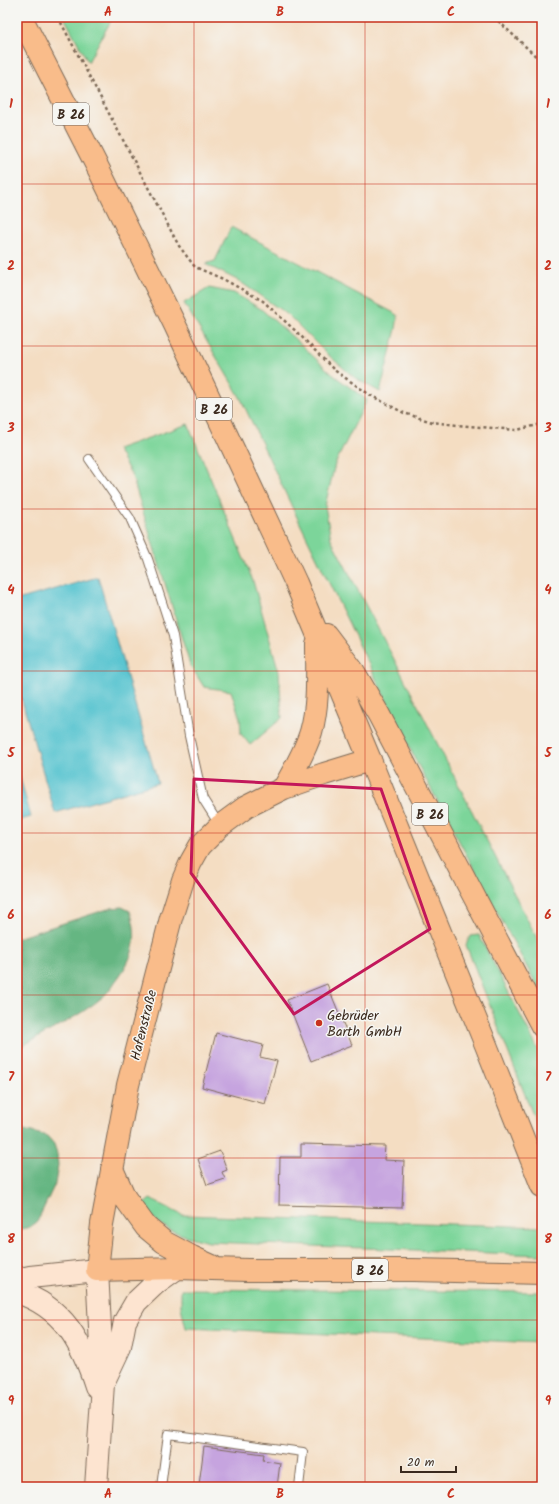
<svg xmlns="http://www.w3.org/2000/svg" width="559" height="1504" viewBox="0 0 559 1504" font-family="Kalam,sans-serif">
  <style>
    .green { fill: #7cd59a; stroke: #5c805c }
    .forest { fill: #65b682; stroke: #507050 }
    .water { fill: #58c4d0; stroke: #4a7777 }
    .building { fill: #c6a4df }
    .lines { fill: none; stroke-linecap: round; stroke-linejoin: round }
    .lane-casing { stroke: #7c6957; stroke-width: 10 }
    .secondary-casing { stroke: #7c6957; stroke-width: 24 }
    .primary-casing { stroke: #7c6957; stroke-width: 24 }
    .highway-casing { stroke: #7c6957; stroke-width: 24 }
    .path { stroke: #7c6957; stroke-width: 2.5; stroke-dasharray: 3 3; stroke-linecap: butt }
    .lane { stroke: #fff; stroke-width: 8 }
    .secondary { stroke: #fde4d0; stroke-width: 22 }
    .primary { stroke: #f9bc8a; stroke-width: 22 }
    .highway { stroke: #f9bc8a; stroke-width: 22 }
    .marked { fill: none; stroke: #c2185b; stroke-width: 3; stroke-linejoin: round }
    .grid { fill: none; stroke: #c8321e; stroke-width: 1; stroke-opacity: 0.55 }
    .poi-dot { fill: #c8321e; stroke: #f6f6f2; stroke-width: 1.5 }
    .labels { text-anchor: middle; stroke-width: 3; stroke-linejoin: round; paint-order: stroke }
    .shield { fill: #f6f6f2; stroke: #73675e; stroke-width: 1 }
    .shield-label { font-size: 13px; font-weight: bold; fill: #3b2a1e }
    .poi-label { font-size: 14px; fill: #3b2a1e; stroke: #f6f6f2; text-anchor: start }
    .street-label { font-size: 14px; fill: #3b2a1e; stroke: #f6f6f2 }
    .neatline { fill: none; stroke: #c8321e; stroke-width: 1.5 }
    .grid-label { font-size: 13px; text-anchor: middle; font-weight: bold; fill: #c8321e }
  </style>
  <rect width="100%" height="100%" fill="#f6f6f2"/>
  <filter id="ink" filterUnits="userSpaceOnUse"><feTurbulence type="fractalNoise" baseFrequency=".025" numOctaves="2"/><feDisplacementMap in="SourceGraphic" scale="8" xChannelSelector="R" yChannelSelector="G"/><feConvolveMatrix kernelMatrix="1 2 1 2 8 2 1 2 1" color-interpolation-filters="sRGB"/></filter>
  <filter id="wash" filterUnits="userSpaceOnUse"><feTurbulence type="fractalNoise" baseFrequency=".012" numOctaves="4" result="noise"/><feDisplacementMap in="SourceGraphic" scale="16" xChannelSelector="R" yChannelSelector="G"/><feGaussianBlur stdDeviation="0.9" result="paint"/><feColorMatrix in="noise" values="0 0 0 0 0 0 0 0 0 0 0 0 0 0 0 0 0 1.4 0 .05"/><feComposite in="paint" operator="in"/></filter>
  <g filter="url(#wash)">
    <rect width="100%" height="100%" fill="#f4ddc2"/>
    <path class="green" d="M64,17H113L88,62Z
      M231,227L398,315L396,329L380,392L355,378L326,353L288,315L239,281L205,264L215,261Z
      M209,288L234,293L261,309L295,339L332,374L367,400L335,464L325,506L331,539L395,661L542,948V995L417,763L292,507L240,397L184,303Z
      M188,424L253,581L279,672L282,718L250,745L241,734L240,718L231,691L204,687L190,665L132,476L117,449Z
      M479,935L542,1057V1138L466,945L470,936Z
      M150,1199L182,1215L542,1227V1255L209,1242C184,1236 157,1230 143,1205Z
      M181,1289L542,1292V1343L186,1328L181,1307Z"/>
    <path class="forest" d="M122,907L130,911C140,939 133,959 115,982C112,987 108,992 104,996C78,1018 46,1032 17,1049V938L111,908Z
      M17,1125L24,1130L47,1136L54,1144L57,1154L58,1165L55,1184L37,1222L30,1227L17,1230Z"/>
    <path class="water" d="M98,577L158,783L55,813L17,684V600Z
      M17,767L31,817L17,821Z"/>
    <g id="blocks">
      <path class="building" d="M327,984L352,1045L311,1061L287,1000Z
        M216,1033L263,1045L260,1057L277,1061L265,1104L202,1087Z
        M301,1144L385,1146L384,1160L404,1161L402,1208L279,1205L280,1157H301Z
        M220,1151L227,1170L222,1172L225,1179L207,1185L198,1159Z
        M204,1446L264,1454L263,1460L280,1463L277,1487H214L199,1485Z"/>
    </g>
  </g>
  <g filter="url(#ink)">
    <use href="#blocks" fill-opacity="0" stroke="#7c6957" stroke-width="1"/>
    <g class="lines">
      <g class="lane-casing">
        <path id="lane" d="M89,459L130,518L148,559L173,636L189,736L203,799L220,826
          M161,1487L168,1434L303,1452L299,1487"/>
      </g>
      <g class="secondary-casing">
        <path id="secondary" d="M17,1280L30,1277L97,1270L103,1384L96,1487
          M17,1292C64,1307 82,1343 96,1386
          M104,1381L120,1347L125,1321L136,1302L156,1283L177,1268"/>
      </g>
      <g class="primary-casing">
        <path id="primary" d="M21,17L99,170L175,325L296,583L370,760L324,774L284,788L246,807L220,826L200,846L191,862L183,880L171,918L128,1085L102,1224L97,1270L177,1268L248,1270H413L542,1273
          M326,635L354,672L379,715L542,1026
          M284,788C294,770 305,752 311,732C319,704 317,673 317,644
          M112,1169L125,1198L146,1227L164,1242L192,1257L212,1266"/>
      </g>
      <g class="highway-casing">
        <path id="highway" d="M370,760L486,1045L542,1186"/>
      </g>
      <path class="path" d="M58,17L179,246L195,267L223,279L263,301L300,335L334,370L370,395L404,413L432,422L457,425L517,430L542,424
        M494,17L542,62"/>
      <use href="#lane" class="lane"/>
      <use href="#secondary" class="secondary"/>
      <use href="#primary" class="primary"/>
      <use href="#highway" class="highway"/>
    </g>
  </g>
  <path class="marked" d="M194,779L381,789L430,929L294,1014L191,873Z"/>
  <path class="grid" d="M194,17V1487M365,17V1487M17,184H542M17,346H542M17,509H542M17,671H542M17,833H542M17,995H542M17,1158H542M17,1320H542"/>
  <circle class="poi-dot" cx="319" cy="1023" r="4"/>
  <g class="labels">
    <g class="shield">
      <rect x="53" y="103" width="36" height="22" rx="3"/>
      <rect x="196" y="398" width="36" height="22" rx="3"/>
      <rect x="412" y="803" width="36" height="22" rx="3"/>
      <rect x="352" y="1259" width="36" height="22" rx="3"/>
    </g>
    <g class="shield-label">
      <text x="71" y="119">B 26</text>
      <text x="214" y="414">B 26</text>
      <text x="430" y="819">B 26</text>
      <text x="370" y="1275">B 26</text>
    </g>
    <g class="poi-label">
      <text x="327" y="1020">Gebrüder<tspan x="327" dy="16">Barth GmbH</tspan></text>
    </g>
    <g class="street-label">
      <text transform="translate(143 1025) rotate(-76)" y="5">Hafenstraße</text>
    </g>
  </g>
  <rect width="559" height="1504" fill="none" stroke="#f6f6f2" stroke-width="44"/>
  <path d="M401 1466v6h55v-6" fill="none" stroke="#3b2a1e" stroke-width="2"/>
  <text x="407" y="1466" font-size="12" fill="#3b2a1e" stroke="#f6f6f2" stroke-width="3" paint-order="stroke">20 m</text>
  <rect x="22" y="22" width="515" height="1460" class="neatline"/>
  <g class="grid-label">
    <text x="108" y="16">A</text>
    <text x="280" y="16">B</text>
    <text x="451" y="16">C</text>
    <text x="11" y="108">1</text>
    <text x="548" y="108">1</text>
    <text x="11" y="270">2</text>
    <text x="548" y="270">2</text>
    <text x="11" y="432">3</text>
    <text x="548" y="432">3</text>
    <text x="11" y="594">4</text>
    <text x="548" y="594">4</text>
    <text x="11" y="757">5</text>
    <text x="548" y="757">5</text>
    <text x="11" y="919">6</text>
    <text x="548" y="919">6</text>
    <text x="11" y="1081">7</text>
    <text x="548" y="1081">7</text>
    <text x="11" y="1243">8</text>
    <text x="548" y="1243">8</text>
    <text x="11" y="1405">9</text>
    <text x="548" y="1405">9</text>
    <text x="108" y="1498">A</text>
    <text x="280" y="1498">B</text>
    <text x="451" y="1498">C</text>
  </g>
</svg>
